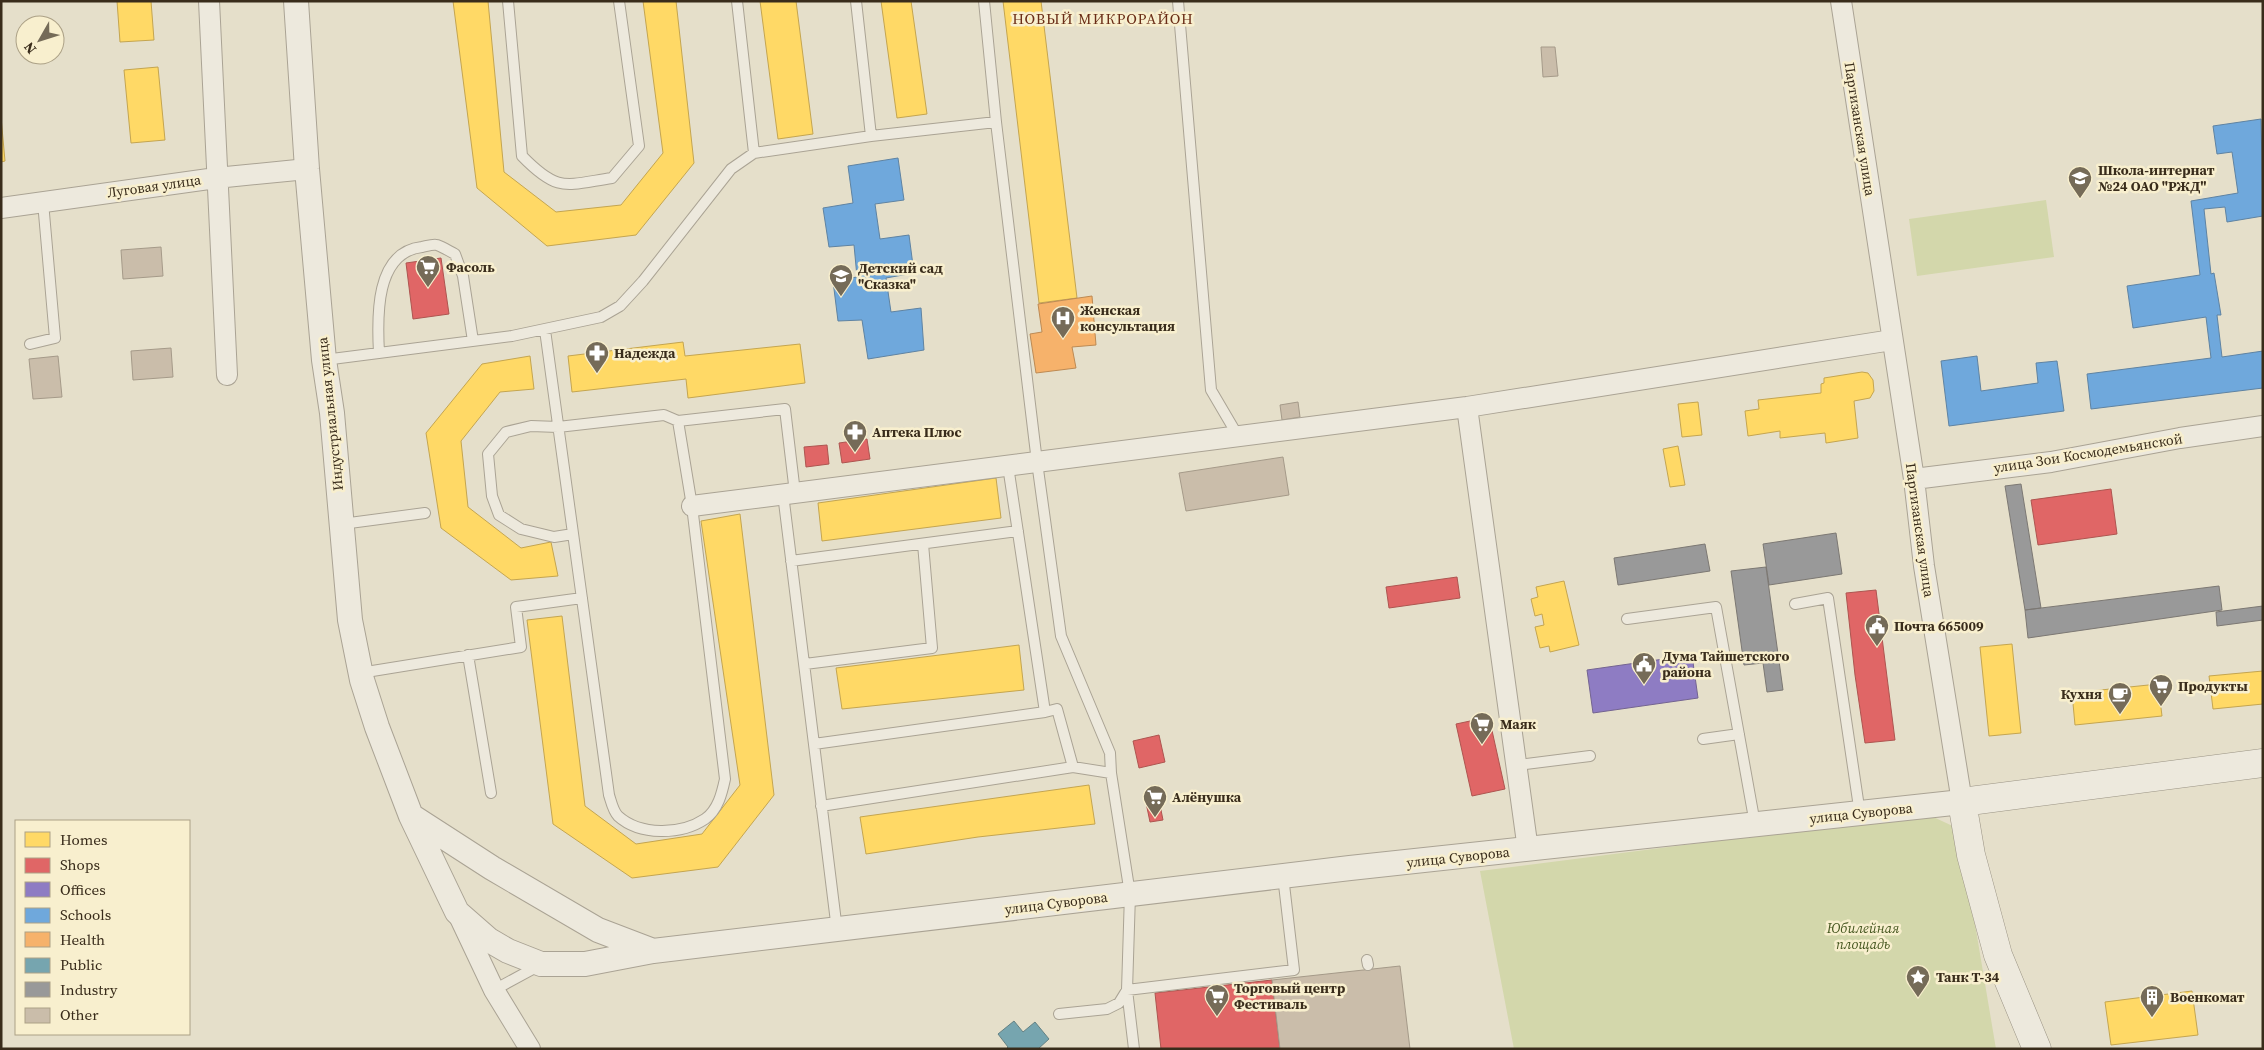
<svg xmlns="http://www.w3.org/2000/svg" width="2264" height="1050" viewBox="0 0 2264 1050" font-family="'Source Serif 4',serif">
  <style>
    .green { fill: #d3d7ab }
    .homes { fill: #ffd966; stroke: #c4a550 }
    .shops { fill: #e06666; stroke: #ae5550 }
    .offices { fill: #8e7cc3; stroke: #746491 }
    .schools { fill: #6fa8dc; stroke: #5f83a2 }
    .health { fill: #f6b26b; stroke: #bd8a53 }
    .public { fill: #76a5af; stroke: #648183 }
    .industry { fill: #999; stroke: #7c7873 }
    .building { fill: #cabdaa; stroke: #a59a89 }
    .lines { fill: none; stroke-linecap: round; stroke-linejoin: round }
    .service-casing { stroke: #aaa394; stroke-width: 12 }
    .minor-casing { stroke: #aaa394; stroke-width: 22 }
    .tertiary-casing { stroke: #aaa394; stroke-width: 26 }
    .secondary-casing { stroke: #9a9384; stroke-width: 29 }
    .service { stroke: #ede9dd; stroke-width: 10 }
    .minor { stroke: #ede9dd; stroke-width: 20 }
    .tertiary { stroke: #ede9dd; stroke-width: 24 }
    .secondary { stroke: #ede9dd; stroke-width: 28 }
    .labels { text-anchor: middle; stroke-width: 5; stroke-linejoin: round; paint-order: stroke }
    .street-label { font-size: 14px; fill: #392c1b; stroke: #f8efce }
    .poi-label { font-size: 14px; font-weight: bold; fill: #392c1b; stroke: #f8efce; text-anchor: start }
    .park-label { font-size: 14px; font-style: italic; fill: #465720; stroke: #f8efce }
    .neighbourhood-label { font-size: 15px; letter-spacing: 1px; fill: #6a2d17; stroke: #f8efce }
  </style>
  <rect width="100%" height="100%" fill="#e5dfca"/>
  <path class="green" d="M2046,200L2054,257L1917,276L1909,219Z
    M1927,814L1959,829L1996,1049H1514L1480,871Z"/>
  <path class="homes" d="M117,1H151L154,40L120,42Z
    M453,1H488L504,172L556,212L621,205L663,153L643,1H676L694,163L636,235L547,246L477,188Z
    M760,1H796L813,134L778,139Z
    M881,1H911L927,114L897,118Z
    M1003,1H1041L1077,298L1039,303Z
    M158,67L165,140L131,143L124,70Z
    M1,117L5,161L1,162Z
    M683,342L685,356L800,344L805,383L688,398L686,379L572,392L568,356Z
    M530,356L534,389L500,392L461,441L468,507L521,548L551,542L558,576L511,580L441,528L426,433L482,364Z
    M1862,372L1868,373L1873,380L1874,391L1870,398L1854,401L1858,438L1826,443L1825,433L1780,438V431L1748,436L1745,411L1759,409L1758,400L1821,393V384L1824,383V378Z
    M1698,402L1702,435L1682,437L1678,404Z
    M1678,446L1685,485L1670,487L1663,449Z
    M996,478L1001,518L822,541L818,503Z
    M740,514L774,795L718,867L632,878L553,824L527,620L562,616L585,806L636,844L702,834L740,785L701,521Z
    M1564,581L1579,645L1550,652L1549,646L1540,648L1535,627L1544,625L1542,614L1535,616L1531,599L1538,597L1536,587Z
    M2012,644L2021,733L1989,736L1980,647Z
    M1019,645L1024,690L842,709L836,668Z
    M2263,671V704L2213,709L2209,676Z
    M2158,684L2162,716L2075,725L2072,693Z
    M1089,785L1095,824L978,837L866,854L860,817Z
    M2192,991L2198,1035L2111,1045L2105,1002Z"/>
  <path class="shops" d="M441,258L449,314L413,319L406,263Z
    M867,439L870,459L842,463L839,443Z
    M827,445L829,464L806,467L804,447Z
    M2111,489L2117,534L2038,545L2031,500Z
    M1457,577L1460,598L1389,608L1386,587Z
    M1876,590L1895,740L1865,743L1855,675L1846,593Z
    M1489,717L1505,789L1472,796L1456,724Z
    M1159,735L1165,762L1139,768L1133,741Z
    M1157,790L1163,820L1150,822L1144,793Z
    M1272,980L1280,1049H1161L1155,993Z"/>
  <path class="offices" d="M1692,655L1698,698L1593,713L1587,670Z"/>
  <path class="schools" d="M2261,119L2263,216L2227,222L2225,207L2204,209L2211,274L2214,273L2221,315H2217L2222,357L2263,351V388L2091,409L2087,374L2211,358L2206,317L2133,328L2127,286L2200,275L2191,201L2238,193L2232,152L2217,154L2213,126Z
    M898,158L904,200L875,204L880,239L909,235L914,273L886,278L891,312L921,308L924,350L868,359L862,320L838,321L833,281L857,277L854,245L829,247L823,208L853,203L848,166Z
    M1977,356L1981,391L2038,383L2036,363L2057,361L2064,411L1949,426L1941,361Z"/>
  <path class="health" d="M1092,296L1096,345L1072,347L1076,368L1036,373L1030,334L1042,332L1038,304Z"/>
  <path class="public" d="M1014,1021L1023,1032L1035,1022L1049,1039L1038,1049H1006L1008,1047L998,1034Z"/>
  <path class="industry" d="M2021,484L2041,608L2025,610L2005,486Z
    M1836,533L1842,574L1769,585L1763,544Z
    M1705,544L1710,571L1618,585L1614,558Z
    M1766,567L1783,690L1767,692L1763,663L1744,665L1731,571Z
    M2219,586L2222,610L2028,638L2025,610Z
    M2263,606V620L2217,626L2216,612Z"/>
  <path class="building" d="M1541,47H1555L1558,76L1543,77Z
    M161,247L163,276L123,279L121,250Z
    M171,348L173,377L133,380L131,351Z
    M58,356L62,397L33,399L29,359Z
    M1298,402L1300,417L1282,420L1280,405Z
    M1283,457L1289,495L1186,511L1179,473Z
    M1400,966L1410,1049H1280L1272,980Z"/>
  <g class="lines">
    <g class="service-casing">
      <path id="service" d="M508,1L522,156C558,193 565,185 612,178L639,146L619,1
        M856,1L871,136L996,122
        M984,1L996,122L1037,462L1061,636L1110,753L1111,773L1130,894L1127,990L1119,1003L1107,1009L1059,1014
        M1178,1L1211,390L1238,436
        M754,153L871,136
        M545,330C566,485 588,640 609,795C611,801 613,811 618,816C640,836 681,835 705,819C718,810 722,793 725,779L692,506L678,421L664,415L558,427L531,426L506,432L488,454L492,496L499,515L521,529L554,537L573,534
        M30,344L55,338L43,202
        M379,353C377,317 375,252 422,247C427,246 433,244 437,245C443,247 449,251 455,254L463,276L473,341
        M324,360L512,336L601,317L620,306L643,281L731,169L754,153L737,1
        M678,421L785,409L795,493
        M1008,466L1045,712
        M783,494L837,930
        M342,524L425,513
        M791,561L1018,531
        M1795,604L1828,598L1860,814
        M1627,619L1716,607L1755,824
        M468,655L491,793
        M805,664L932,648L923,544
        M360,673L521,647L516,607L582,598
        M1703,739L1739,734
        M814,744L1045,712L1057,709L1073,767L821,806
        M1518,765L1590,756
        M1073,767L1111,773
        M1367,960L1368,965
        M494,990L540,965
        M1134,1049L1127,990L1294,970L1283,876"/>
    </g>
    <g class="minor-casing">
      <path id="minor" d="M209,1L227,375
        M1841,1L1914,479L1924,566L1962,802
        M1,208L216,178L307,169
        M1467,407L1528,850
        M1914,479L2051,462L2180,438L2263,426
        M692,506L1467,407L1892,340
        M459,916L494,990L530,1049"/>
    </g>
    <g class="tertiary-casing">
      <path id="tertiary" d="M296,1L307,169L324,360L332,413L350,620L362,680L377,727L411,816L457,912L489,940L508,951L541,964H585L653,951L1350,868L1962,802
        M413,817L492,868L598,930L653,951"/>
    </g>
    <g class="secondary-casing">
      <path id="secondary" d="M2037,1049L1998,955L1971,855L1962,802L2263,763"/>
    </g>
    <use href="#service" class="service"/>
    <use href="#minor" class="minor"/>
    <use href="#tertiary" class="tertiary"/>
    <use href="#secondary" class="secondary"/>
  </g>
  <defs>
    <g id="school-pin" transform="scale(1.25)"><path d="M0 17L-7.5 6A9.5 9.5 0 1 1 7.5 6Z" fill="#756b58" stroke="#f8efce"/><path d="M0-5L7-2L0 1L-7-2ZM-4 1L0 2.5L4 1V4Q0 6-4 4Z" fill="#fff"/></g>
    <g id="supermarket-pin" transform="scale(1.25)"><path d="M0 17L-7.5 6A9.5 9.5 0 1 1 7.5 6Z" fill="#756b58" stroke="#f8efce"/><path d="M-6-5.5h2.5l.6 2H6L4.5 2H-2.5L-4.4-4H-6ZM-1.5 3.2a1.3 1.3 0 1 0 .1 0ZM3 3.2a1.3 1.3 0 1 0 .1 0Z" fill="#fff"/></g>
    <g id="hospital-pin" transform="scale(1.25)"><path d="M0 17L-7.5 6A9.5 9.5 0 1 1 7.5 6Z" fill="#756b58" stroke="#f8efce"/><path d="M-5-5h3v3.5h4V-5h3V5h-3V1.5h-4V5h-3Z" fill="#fff"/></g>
    <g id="pharmacy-pin" transform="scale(1.25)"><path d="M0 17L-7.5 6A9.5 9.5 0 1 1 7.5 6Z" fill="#756b58" stroke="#f8efce"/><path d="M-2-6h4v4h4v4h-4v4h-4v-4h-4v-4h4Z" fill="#fff"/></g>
    <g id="civic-pin" transform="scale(1.25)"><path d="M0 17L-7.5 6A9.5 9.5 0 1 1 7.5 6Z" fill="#756b58" stroke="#f8efce"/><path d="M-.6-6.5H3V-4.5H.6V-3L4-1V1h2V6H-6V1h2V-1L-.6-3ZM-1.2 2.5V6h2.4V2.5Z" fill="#fff"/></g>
    <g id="cafe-pin" transform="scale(1.25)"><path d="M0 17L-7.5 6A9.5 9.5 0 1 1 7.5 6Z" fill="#756b58" stroke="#f8efce"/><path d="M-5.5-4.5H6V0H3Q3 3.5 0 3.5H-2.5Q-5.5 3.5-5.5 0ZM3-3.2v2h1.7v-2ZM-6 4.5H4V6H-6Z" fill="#fff"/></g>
    <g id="sight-pin" transform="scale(1.25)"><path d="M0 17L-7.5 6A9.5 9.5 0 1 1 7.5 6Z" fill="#756b58" stroke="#f8efce"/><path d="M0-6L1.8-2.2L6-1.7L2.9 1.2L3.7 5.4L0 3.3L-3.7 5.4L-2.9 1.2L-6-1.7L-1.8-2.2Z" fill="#fff"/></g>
    <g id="building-pin" transform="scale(1.25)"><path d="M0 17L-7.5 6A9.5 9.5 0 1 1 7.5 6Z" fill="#756b58" stroke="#f8efce"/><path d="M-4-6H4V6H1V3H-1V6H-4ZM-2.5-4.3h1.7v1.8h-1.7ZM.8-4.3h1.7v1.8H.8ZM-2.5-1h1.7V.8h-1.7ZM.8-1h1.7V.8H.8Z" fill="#fff"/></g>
  </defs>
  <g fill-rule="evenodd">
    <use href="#school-pin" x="2080" y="178"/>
    <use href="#supermarket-pin" x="428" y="267"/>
    <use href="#school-pin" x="841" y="276"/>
    <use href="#hospital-pin" x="1063" y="318"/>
    <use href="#pharmacy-pin" x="597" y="353"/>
    <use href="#pharmacy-pin" x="855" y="432"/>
    <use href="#civic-pin" x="1877" y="626"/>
    <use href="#civic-pin" x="1644" y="664"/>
    <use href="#supermarket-pin" x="2161" y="686"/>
    <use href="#cafe-pin" x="2120" y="694"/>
    <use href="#supermarket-pin" x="1482" y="724"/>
    <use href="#supermarket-pin" x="1155" y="797"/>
    <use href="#sight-pin" x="1918" y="977"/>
    <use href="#supermarket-pin" x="1217" y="996"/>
    <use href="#building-pin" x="2152" y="997"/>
  </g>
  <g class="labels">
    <g class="street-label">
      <text transform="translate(1860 129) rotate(81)" y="5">Партизанская улица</text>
      <text transform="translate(154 186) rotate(-8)" y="5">Луговая улица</text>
      <text transform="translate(330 414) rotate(-96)" y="5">Индустриальная улица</text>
      <text transform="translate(2088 453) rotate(-9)" y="5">улица Зои Космодемьянской</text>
      <text transform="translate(1920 530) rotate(82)" y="5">Партизанская улица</text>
      <text transform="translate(1861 813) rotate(-6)" y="5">улица Суворова</text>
      <text transform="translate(1458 857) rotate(-6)" y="5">улица Суворова</text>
      <text transform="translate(1056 903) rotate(-7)" y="5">улица Суворова</text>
    </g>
    <g class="poi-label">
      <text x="2098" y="175">Школа-интернат<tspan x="2098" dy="16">№24 ОАО "РЖД"</tspan></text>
      <text x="446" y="272">Фасоль</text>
      <text x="858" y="273">Детский сад<tspan x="858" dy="16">"Сказка"</tspan></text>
      <text x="1080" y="315">Женская<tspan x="1080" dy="16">консультация</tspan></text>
      <text x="614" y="358">Надежда</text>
      <text x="872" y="437">Аптека Плюс</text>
      <text x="1894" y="631">Почта 665009</text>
      <text x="1662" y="661">Дума Тайшетского<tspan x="1662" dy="16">района</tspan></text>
      <text x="2178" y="691">Продукты</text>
      <text x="2102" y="699" text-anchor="end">Кухня</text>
      <text x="1500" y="729">Маяк</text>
      <text x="1172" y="802">Алёнушка</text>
      <text x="1936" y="982">Танк Т-34</text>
      <text x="1234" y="993">Торговый центр<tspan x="1234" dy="16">Фестиваль</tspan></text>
      <text x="2170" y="1002">Военкомат</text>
    </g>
    <g class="park-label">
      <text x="1863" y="933">Юбилейная<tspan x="1863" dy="16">площадь</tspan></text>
    </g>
    <g class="neighbourhood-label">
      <text x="1103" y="24">НОВЫЙ МИКРОРАЙОН</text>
    </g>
  </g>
  <rect width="2264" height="1050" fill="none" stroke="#392c1b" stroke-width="5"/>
  <rect x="15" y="820" width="175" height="215" fill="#f8efce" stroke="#aca186"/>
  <rect x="25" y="832" width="25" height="15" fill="#ffd966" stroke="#aca186"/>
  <text x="60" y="845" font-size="15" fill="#392c1b">Homes</text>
  <rect x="25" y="858" width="25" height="15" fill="#e06666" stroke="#aca186"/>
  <text x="60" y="870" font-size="15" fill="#392c1b">Shops</text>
  <rect x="25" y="882" width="25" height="15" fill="#8e7cc3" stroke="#aca186"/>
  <text x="60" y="895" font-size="15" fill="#392c1b">Offices</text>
  <rect x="25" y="908" width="25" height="15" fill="#6fa8dc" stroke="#aca186"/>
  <text x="60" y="920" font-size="15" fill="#392c1b">Schools</text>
  <rect x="25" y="932" width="25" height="15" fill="#f6b26b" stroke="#aca186"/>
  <text x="60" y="945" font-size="15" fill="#392c1b">Health</text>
  <rect x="25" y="958" width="25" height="15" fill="#76a5af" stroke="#aca186"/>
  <text x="60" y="970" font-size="15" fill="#392c1b">Public</text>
  <rect x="25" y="982" width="25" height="15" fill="#999999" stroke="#aca186"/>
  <text x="60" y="995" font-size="15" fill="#392c1b">Industry</text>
  <rect x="25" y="1008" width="25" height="15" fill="#cabdaa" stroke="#aca186"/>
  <text x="60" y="1020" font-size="15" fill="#392c1b">Other</text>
  <g transform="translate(40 40) rotate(231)"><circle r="24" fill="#f8efce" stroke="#aca186"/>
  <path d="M0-4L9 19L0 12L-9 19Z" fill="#756b58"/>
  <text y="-8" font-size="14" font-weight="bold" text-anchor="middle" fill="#392c1b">N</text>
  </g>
</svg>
